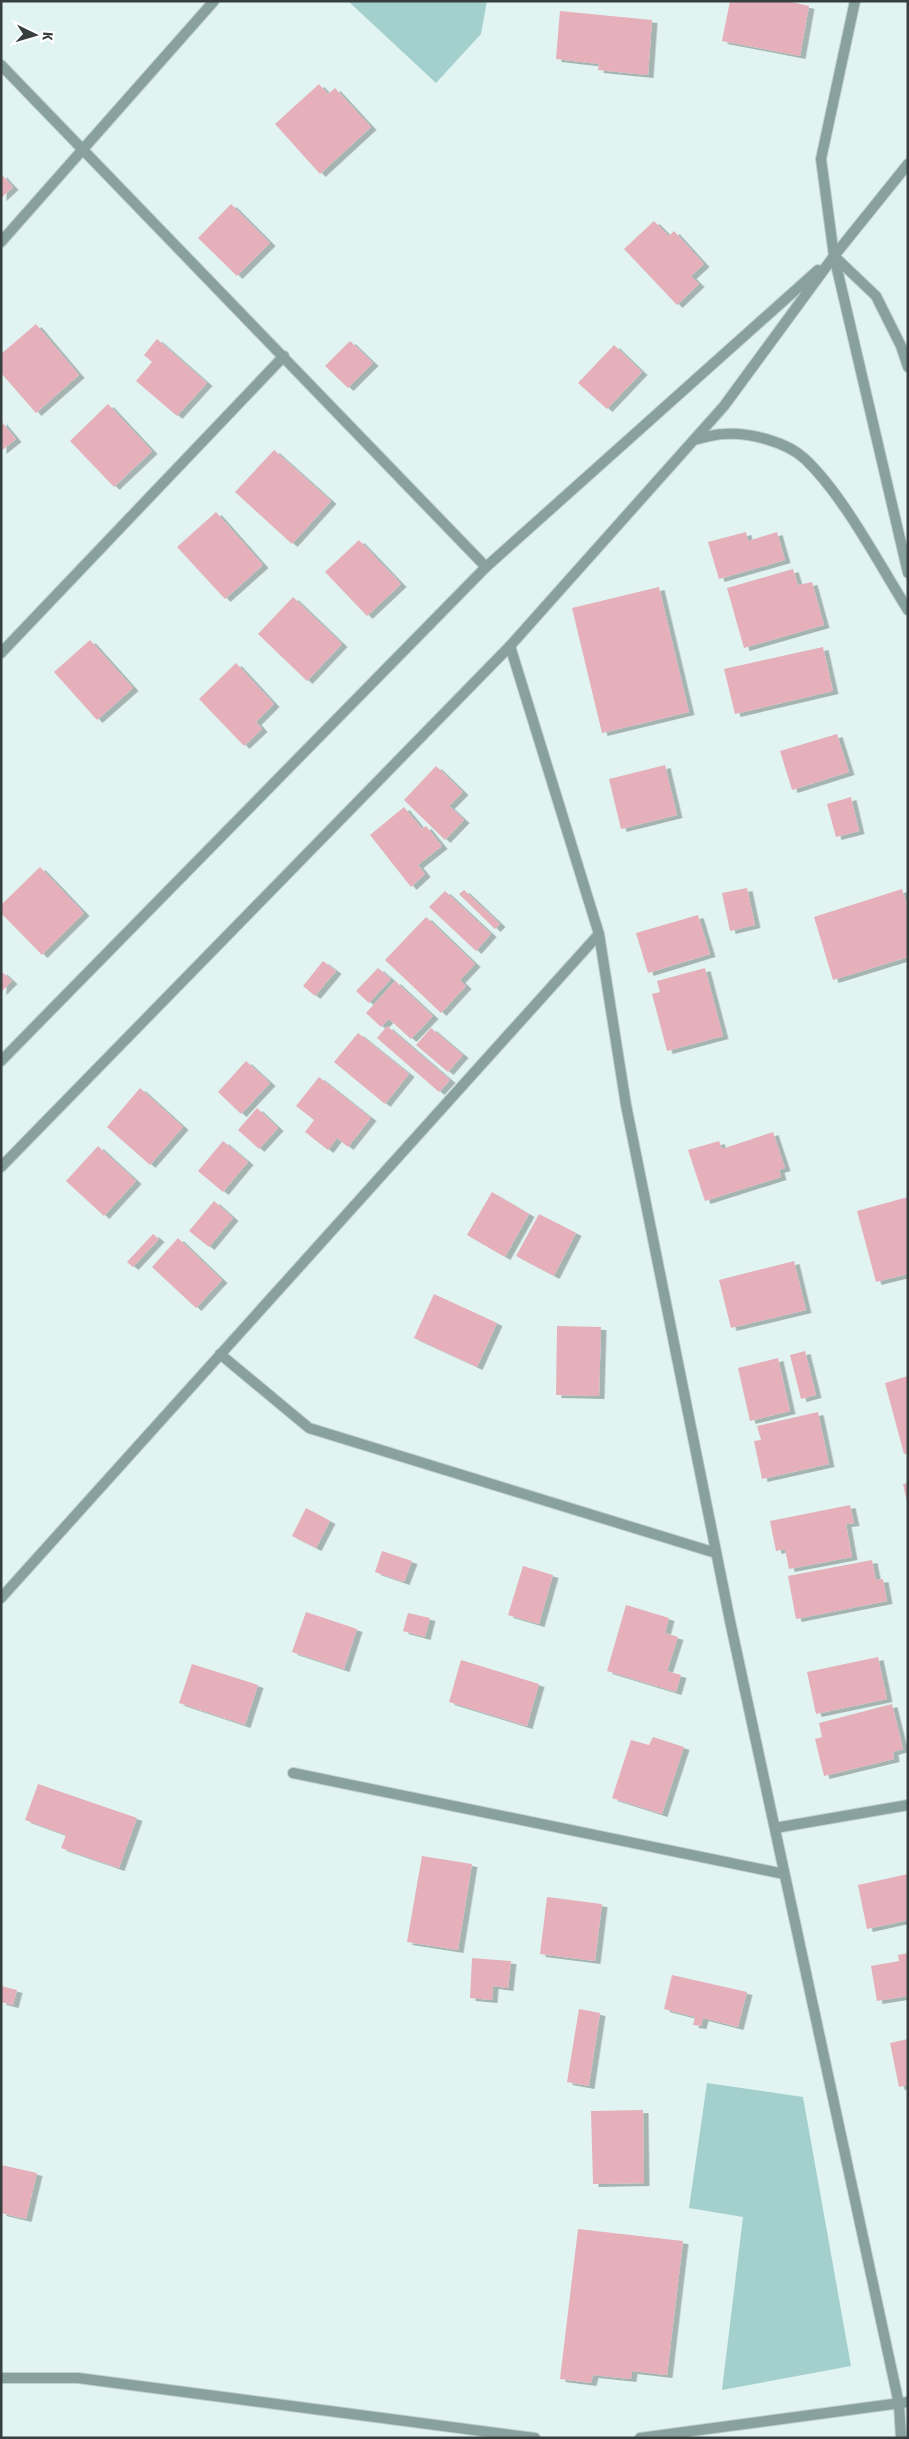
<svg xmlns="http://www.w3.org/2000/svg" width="909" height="2439" viewBox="0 0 909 2439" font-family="'Fira Sans Condensed',sans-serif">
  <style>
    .green { fill: #a3d0cd }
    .building { fill: #e5b0ba; filter: url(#shadow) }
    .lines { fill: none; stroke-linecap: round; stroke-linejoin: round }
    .minor-casing { stroke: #bfd0ce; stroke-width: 12 }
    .tertiary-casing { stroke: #bfd0ce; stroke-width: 12 }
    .minor { stroke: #88a19f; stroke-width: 10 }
    .tertiary { stroke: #88a19f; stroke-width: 10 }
  </style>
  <defs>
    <filter id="shadow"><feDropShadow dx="5.5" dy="3" stdDeviation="0" flood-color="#0004"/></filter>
  </defs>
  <rect width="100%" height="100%" fill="#e1f4f2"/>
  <path class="green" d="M348,1H487L481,34L436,83Z
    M707,2083L803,2097L851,2366L722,2390L743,2217L689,2208Z"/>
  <path class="building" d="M730,1H787L809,6L800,56L722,41Z
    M560,11L652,20L648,75L598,70L599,64L556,59Z
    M319,84L328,94L335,88L371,127L320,174L275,124Z
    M1,174L13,187L1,198Z
    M231,204L270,243L237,276L198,238Z
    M654,221L669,236L674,231L704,264L691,276L699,284L677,305L624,249Z
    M36,324L79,375L36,413L1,373V354Z
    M157,339L207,383L177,416L136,381L152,362L144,355Z
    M350,341L373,363L348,388L325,366Z
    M614,345L642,372L607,409L578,383Z
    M108,404L152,451L114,487L70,441Z
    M1,421L16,439L1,451Z
    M274,450L331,501L292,544L235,492Z
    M216,512L263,565L225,599L177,547Z
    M746,532L748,541L777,532L785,560L719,579L708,542Z
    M359,540L401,584L367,616L325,572Z
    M793,569L798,585L812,582L824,625L744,648L727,588Z
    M659,587L689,712L602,733L572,608Z
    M293,597L342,644L307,681L258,634Z
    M90,640L133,688L97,720L54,672Z
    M823,647L833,691L735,714L724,669Z
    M236,663L274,704L256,722L262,729L244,746L199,699Z
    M837,734L849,772L792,790L780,751Z
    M665,765L677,815L621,829L609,779Z
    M436,766L463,792L449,806L464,820L445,840L404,800Z
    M851,797L859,831L836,837L827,804Z
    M404,807L422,829L426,826L442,846L418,865L425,874L411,887L370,835Z
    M40,867L84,913L42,955L1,913V905Z
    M747,888L755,925L730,931L722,893Z
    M902,889L908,907V957L833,980L814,917Z
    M464,890L500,924L495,929L459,894Z
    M445,891L491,934L476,951L429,907Z
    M698,915L710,954L648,973L636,933Z
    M426,917L475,964L460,980L466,986L441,1013L385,960Z
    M323,961L336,971L315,996L303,986Z
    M378,968L391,979L369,1003L356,991Z
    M705,968L723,1036L667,1051L652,994L660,992L657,981Z
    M1,971L12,981L1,992Z
    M395,981L433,1016L411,1039L389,1019L381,1027L366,1013Z
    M387,1026L450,1080L439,1092L377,1038Z
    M431,1028L463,1055L448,1072L416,1045Z
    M358,1033L409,1074L385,1104L334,1062Z
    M246,1061L270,1083L241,1114L218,1092Z
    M319,1077L371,1118L348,1147L337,1138L328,1150L305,1132L314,1120L296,1106Z
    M140,1088L183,1127L150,1165L107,1127Z
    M257,1108L278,1128L259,1149L238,1130Z
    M773,1132L785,1168L779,1170L781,1177L705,1201L688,1150L719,1141L722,1149Z
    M223,1141L248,1162L223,1192L198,1171Z
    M98,1146L136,1181L104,1216L66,1181Z
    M492,1192L529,1214L505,1257L467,1235Z
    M908,1197V1274L876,1282L857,1211Z
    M214,1201L233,1218L209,1247L189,1231Z
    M539,1214L576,1233L554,1276L516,1256Z
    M153,1234L159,1239L133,1267L127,1262Z
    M178,1238L222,1280L196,1308L152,1267Z
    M794,1261L806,1310L731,1328L719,1280Z
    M434,1294L497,1323L477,1367L414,1338Z
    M557,1326L601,1327L599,1396L556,1395Z
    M805,1351L816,1395L801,1399L790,1355Z
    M778,1358L790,1411L750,1421L738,1368Z
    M908,1376V1453L904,1454L885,1383Z
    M818,1412L829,1464L762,1479L754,1441L761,1440L757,1426Z
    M908,1483V1502H907L903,1484Z
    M850,1505L854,1523L846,1524L852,1557L789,1569L785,1549L776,1551L770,1521Z
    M306,1508L330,1521L316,1548L292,1536Z
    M382,1551L412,1561L404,1582L375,1572Z
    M872,1560L876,1580L883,1579L887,1601L796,1619L788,1576Z
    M523,1566L553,1575L539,1624L508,1615Z
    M626,1605L669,1618L665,1633L678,1637L667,1671L681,1675L676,1692L607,1671Z
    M306,1612L357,1629L344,1669L292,1652Z
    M408,1613L430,1618L425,1637L403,1631Z
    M878,1657L887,1699L816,1714L807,1672Z
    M461,1660L539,1684L527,1726L449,1702Z
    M192,1664L258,1685L245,1725L179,1703Z
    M892,1704L903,1749L893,1752L894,1759L824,1776L815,1739L822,1737L819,1723Z
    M653,1737L684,1747L662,1814L612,1798L631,1740L649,1745Z
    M38,1784L137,1818L119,1868L61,1848L66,1835L25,1820Z
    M422,1856L472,1864L458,1950L407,1942Z
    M908,1874V1920L867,1929L858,1885Z
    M547,1897L602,1904L595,1961L540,1954Z
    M908,1953V1996L877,2001L871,1966L899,1961L898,1955Z
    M472,1958L511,1961L508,1988L493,1986L492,2000L470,1998Z
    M672,1975L747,1992L738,2027L703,2018L701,2026L693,2025L695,2017L664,2009Z
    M1,1986L17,1990L13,2005L1,2002Z
    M579,2009L600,2013L589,2086L567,2082Z
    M908,2039V2085L899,2087L890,2043Z
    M643,2110L644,2183L593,2184L591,2111Z
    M1,2165L37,2173L26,2219L1,2213Z
    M578,2229L683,2241L667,2375L632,2371L631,2379L593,2375L591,2383L560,2379Z"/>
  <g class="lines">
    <g class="minor-casing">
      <path id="minor" d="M1,65L486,567
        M1,242L214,1
        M834,256L821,159L855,1
        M510,646L599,934L626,1105L730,1621L899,2404L901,2438
        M1,653L284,356
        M220,1354L309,1428L716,1553
        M1,1598L599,934
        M293,1773L784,1874
        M775,1828L908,1805
        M1,2378H78L535,2438
        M640,2438L908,2402"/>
    </g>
    <g class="tertiary-casing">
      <path id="tertiary" d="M834,256L908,573
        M834,256L876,296L901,346L908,367
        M694,440C703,438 714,434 724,434C749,432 787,442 805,459C844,496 879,564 908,610
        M1,1061L486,567L818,270
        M1,1167L510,646L724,406L834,256L908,164"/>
    </g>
    <use href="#minor" class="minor"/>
    <use href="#tertiary" class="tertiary"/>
  </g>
  <rect width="909" height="2439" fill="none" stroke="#373f3e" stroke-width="5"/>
  <g transform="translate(35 35) rotate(95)" stroke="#ffffff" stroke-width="4" paint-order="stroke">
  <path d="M0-4L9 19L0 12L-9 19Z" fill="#373f3e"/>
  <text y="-8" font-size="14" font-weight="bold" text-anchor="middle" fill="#373f3e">K</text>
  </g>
</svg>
